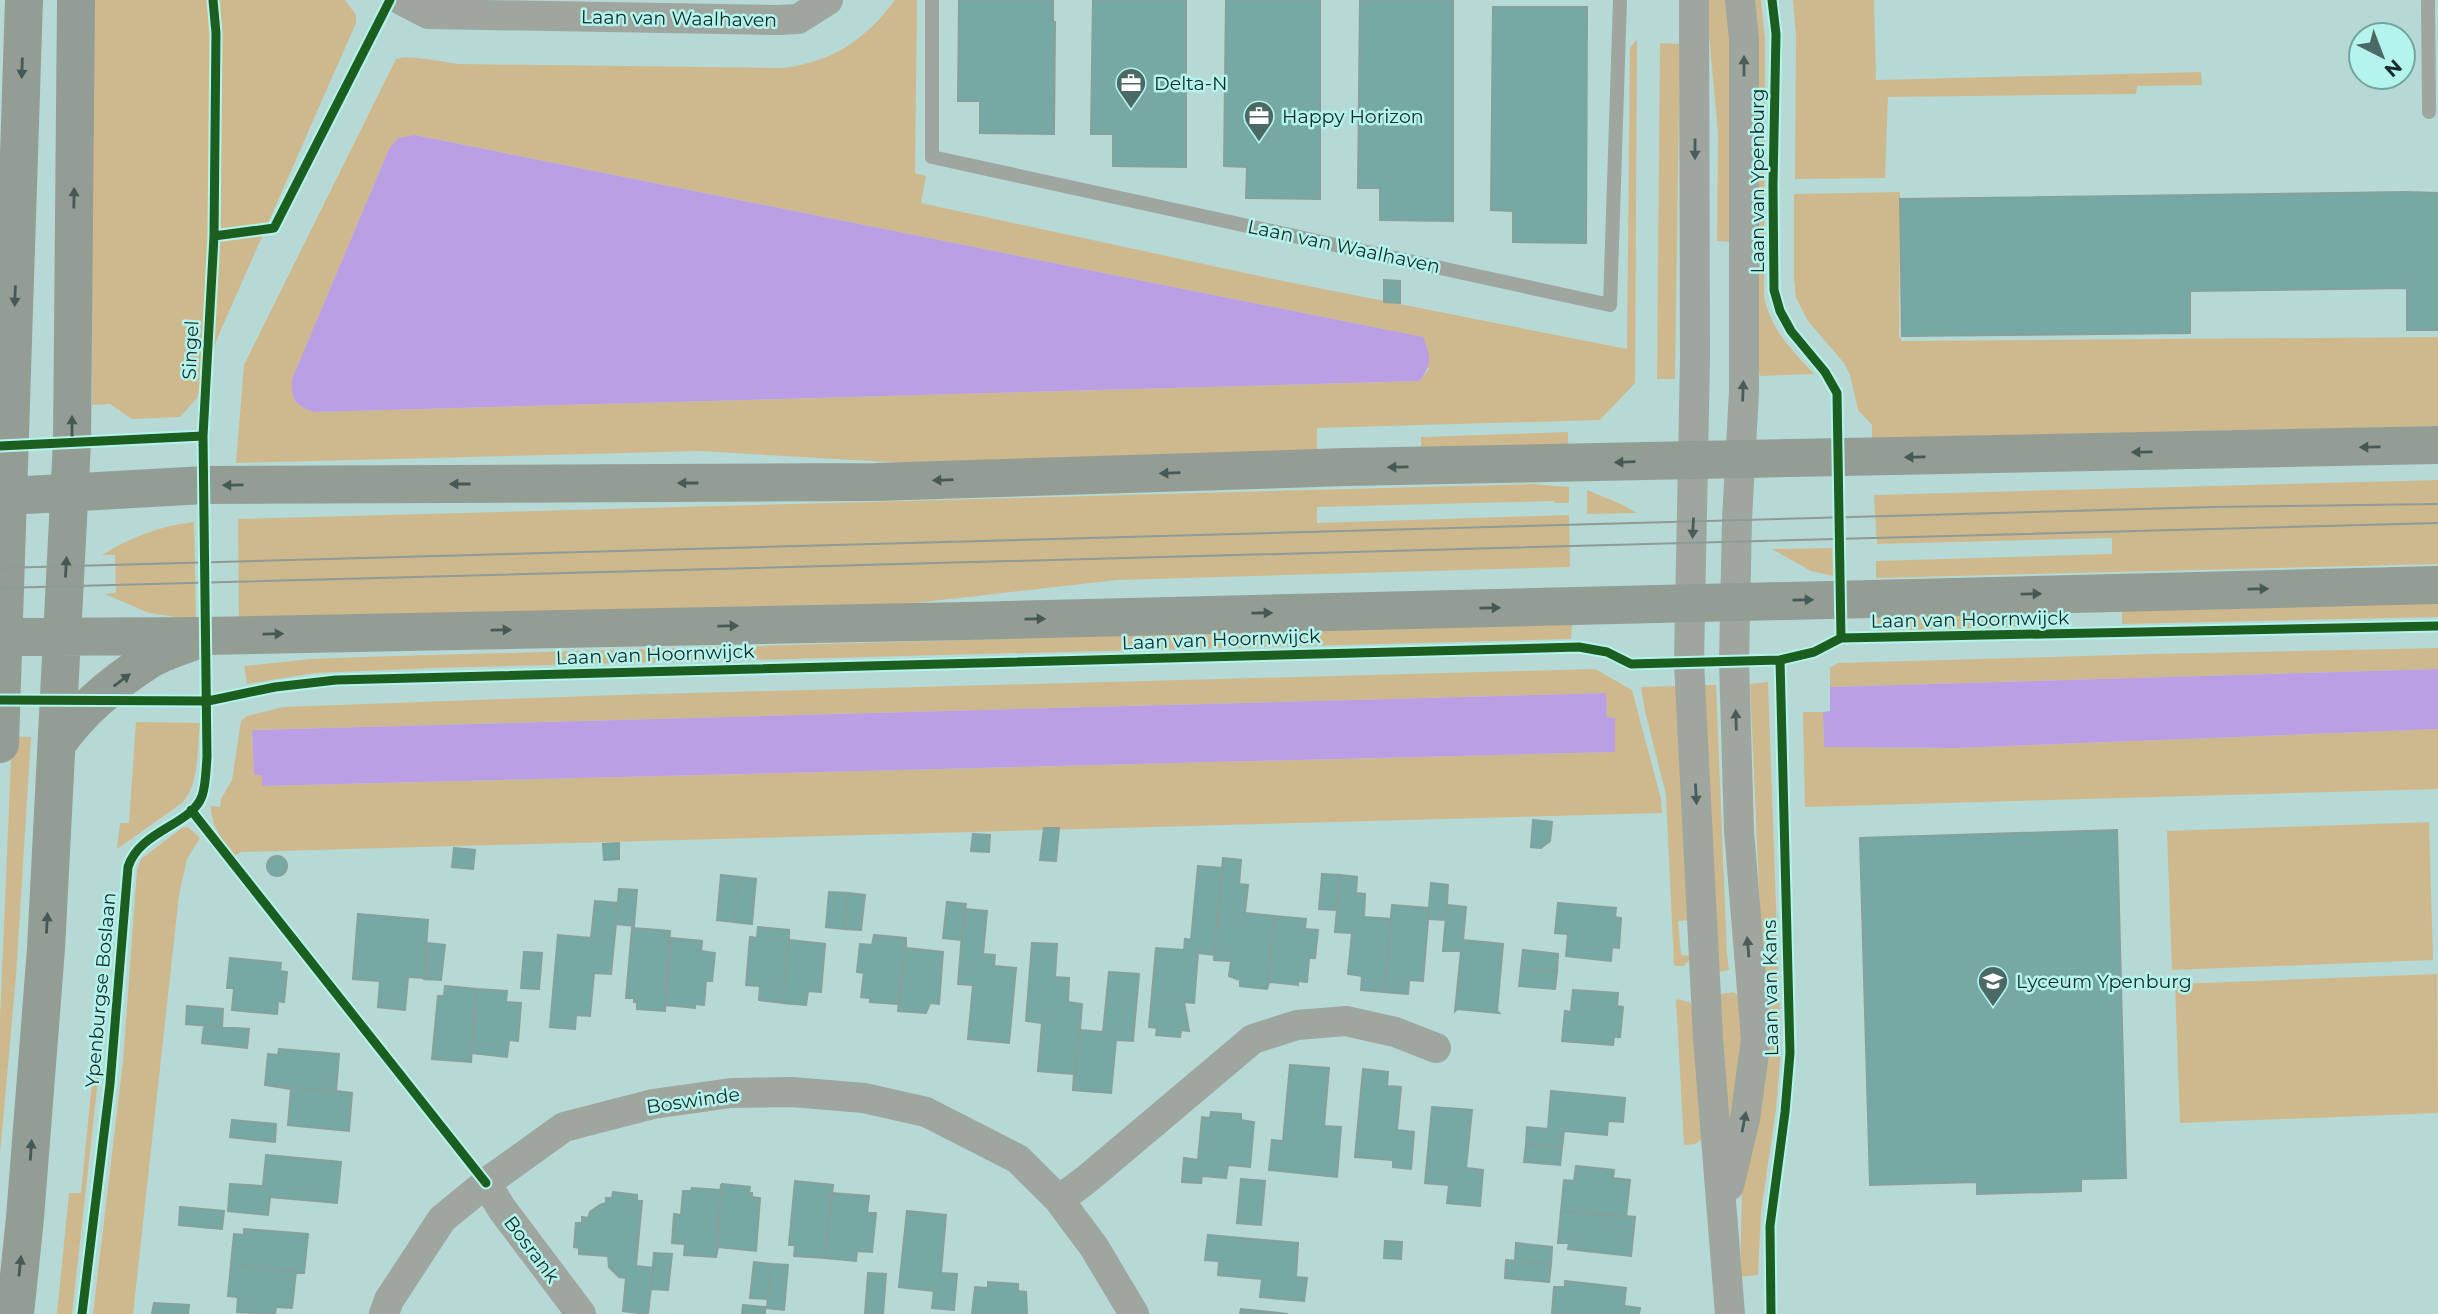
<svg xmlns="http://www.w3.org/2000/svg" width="2438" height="1314" viewBox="0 0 2438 1314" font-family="Montserrat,sans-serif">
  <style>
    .green { fill: #ceb98e; fill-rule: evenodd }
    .water { fill: #bb9fe5 }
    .building { fill: #76a8a4; stroke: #85a09d; stroke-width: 2 }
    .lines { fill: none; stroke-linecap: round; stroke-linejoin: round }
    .lane { stroke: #9ea69f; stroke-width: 14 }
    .street { stroke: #9ea69f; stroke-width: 30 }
    .secondary { stroke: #949d94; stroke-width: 38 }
    .tram { stroke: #8e9b96; stroke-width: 2 }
    .cycleway-casing { stroke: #b5f4ed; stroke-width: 13 }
    .cycleway { stroke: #1b5e20; stroke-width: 9 }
    .oneway { fill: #4a5d58 }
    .oneway2 { fill: #465954 }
    .labels { text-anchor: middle; stroke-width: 5; stroke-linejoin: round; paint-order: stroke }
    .street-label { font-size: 19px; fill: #122c29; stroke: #b5f4ed }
    .poi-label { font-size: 19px; fill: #122c29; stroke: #b5f4ed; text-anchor: start }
  </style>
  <rect width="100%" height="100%" fill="#b6d9d5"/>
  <path class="green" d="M90,0H345L356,15V23L217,339L197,398L180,417L132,419L110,404L92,405Z
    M895,0H917L915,173L926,176L921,203L1278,280L1627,349L1630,48L1637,39L1635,383L1600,420L1317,428V453L905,463L700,451L236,463L244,365L396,59C406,54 445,62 459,64L783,68C833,62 866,39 895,0ZM415,135L1383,329L1429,369L1419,381L315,412L292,379L389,149Z
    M1706,0H1732L1731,242L1717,241L1718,134Z
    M1751,0H1761L1765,40L1764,296C1770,329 1792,350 1814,374L1760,376L1756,359Z
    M1793,0H1874L1876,80L2201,72L2202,85L2137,86L2136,94L1888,97L1885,178L1795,179L1796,35Z
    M1660,43L1680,44L1675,379H1657Z
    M1900,192L1899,336L1902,341L2438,337V426L1872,438V425L1858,410L1850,375L1844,363L1808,321L1796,298L1794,279V194Z
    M1568,432V446L1421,450V437Z
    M2438,480V564L1876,578V561L2112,554V538L1877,544L1874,495Z
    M1533,484L1569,487V503H1555L1554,501L1317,507V523L1569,515L1570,567L1117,580L906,604L239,622L238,519Z
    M1587,490L1621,504L1637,513L1587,514Z
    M194,522L196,620L149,613L105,594L116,593L115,555H102C131,537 160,526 194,522Z
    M1832,548L1833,576L1811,571L1772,549Z
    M2438,602V617L2122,624V609Z
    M2017,612V627L1877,631V616Z
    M1572,623L1571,639L434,668L315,673L247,684L244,666L312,659L362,657Z
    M2438,648V669L1830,687V668L1838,663L2153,654Z
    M1595,669L1632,690L1661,799L1662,813L241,852L234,856C222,839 211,827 211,806L220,807L221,799L232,780L241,721L247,716L283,707L617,695ZM1606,693L1607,717L1615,718V752L262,786V774H254L252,730Z
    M1768,682L1781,1048L1776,1109L1761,1212L1758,1275L1740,1277L1742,1193L1764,1001L1750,684Z
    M1701,685H1716L1727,954L1729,970L1719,972Z
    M1678,686L1691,920L1678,921L1681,955L1693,956L1684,966H1674L1666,795L1645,711L1641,687Z
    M1803,712H1823L1824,747L1956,748L2438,729V789L1805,807Z
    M136,722L200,723C197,748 200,784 182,803L117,849L120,823H129Z
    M12,736L31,737L16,976L0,1155V1019Z
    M2429,822L2433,960L2172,970L2167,831Z
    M188,827L200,838L187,859L179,895L133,1314H93L123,1061L137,870L141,859L182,828Z
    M2437,974L2438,1113L2180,1123L2175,984Z
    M1734,992L1738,996L1745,1029L1729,1143L1717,995Z
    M1676,999L1689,1002L1696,1011L1703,1139L1695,1144L1684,1145Z
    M95,1052L101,1053L72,1314H57L69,1193H81Z"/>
  <path class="water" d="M415,135L1423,337C1431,355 1432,366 1419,381L315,412C295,406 291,399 292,379L389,149L398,138Z
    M2438,669V729L1956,748L1824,747L1823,712L1830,711V687Z
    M1606,693L1607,717L1615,718V752L262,786V775H254L252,730Z"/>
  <path class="building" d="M959,0H1053V22H1055L1054,134L980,133V101H958Z
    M1093,0H1186V167L1113,166V134H1091Z
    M1226,0H1320V199L1246,198L1247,167L1224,166Z
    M1360,0H1453V221L1380,220V188H1358Z
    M1493,7H1587L1586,243L1513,242V211L1491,210Z
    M2406,192L2438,193V330H2407V288L2190,291V333L1902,336L1900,199Z
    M1384,280L1400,281V303L1384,302Z
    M1533,820L1552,822L1550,841L1541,848L1531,847Z
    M1044,828H1059L1056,861L1040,860Z
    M2117,830L2126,1178L2081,1179V1191L1977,1194V1182L1870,1185L1860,838Z
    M973,834L990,835L989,852L971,851Z
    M619,843V859L604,860L603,844Z
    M454,848L475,850L473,869L452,867Z
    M267 866a10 10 0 1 1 20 0a10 10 0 1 1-20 0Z
    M1223,858L1241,860L1239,884L1248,885L1245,913L1274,916L1267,989L1240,986V980L1229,976L1231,961L1214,960Z
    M1198,866L1222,868L1214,955L1198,953L1194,1003L1184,1002L1189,1031L1181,1030L1180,1037L1156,1035L1157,1028L1149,1027L1156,948L1184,950L1185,939L1191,940Z
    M1322,874L1340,875L1336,910L1319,909Z
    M721,875L739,877L734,922L717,920Z
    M1340,875L1357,877L1356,893L1365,894L1364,917L1391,919L1384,992L1361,990L1362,976L1348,974L1352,933L1335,932Z
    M739,877L756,879L752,924L734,922Z
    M1431,883L1448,885L1446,920L1428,919Z
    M619,889L637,890L634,926L616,924Z
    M829,892L848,893L844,929L826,927Z
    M848,893L865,895L861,930L844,929Z
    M595,901L618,903L611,974L594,973L590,1016L576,1015L575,1029L550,1027L558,935L591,938Z
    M947,902L966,904L961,940L943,938Z
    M1558,903L1616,908L1615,917L1621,918L1619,948L1612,947L1611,961L1566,956L1568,934L1555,933Z
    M1392,905L1429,908L1423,981L1409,980L1408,994L1384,992Z
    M1447,905L1466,907L1463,940L1503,944L1497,1011L1499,1013L1457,1009L1455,1011L1461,951H1443Z
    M964,909L987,911L983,954L995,955L994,966L1016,968L1009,1043L968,1039L973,985L958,984Z
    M358,914L428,920L424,978L408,977L405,1010L378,1007L380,981L353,979Z
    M1274,916L1306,919L1305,929L1318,930L1315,958H1309L1307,982L1298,981V985L1269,982L1267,989Z
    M758,927L789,930L783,1003L759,1000L760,986L746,985L750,937L757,938Z
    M632,928L670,931L665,1011L637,1009V1002H634V998H626Z
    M789,930V940L825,944L821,992L808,991L806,1005L783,1003Z
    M874,935L906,938L898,1004L870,1002V998L861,997L864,973L857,972L860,944L872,945Z
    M671,938L702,941L701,951L715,953L712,981H706L704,1005L695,1004V1008L666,1005Z
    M906,938V948L943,952L939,1004L930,1003L926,1013L898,1011Z
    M427,943L445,945L441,980L424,979Z
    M1032,943L1057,944L1055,977L1069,978L1068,1002L1082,1004L1073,1090L1074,1074L1038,1071L1042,1023L1026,1021Z
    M1523,950L1558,954L1557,972L1521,968Z
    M524,952L542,953L539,989L521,988Z
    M230,958L281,963L280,971L287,972L284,1002L278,1001L277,1014L232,1010L234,988H227Z
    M1521,968L1557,972L1555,989L1519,986Z
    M1109,972L1139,974L1133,1041L1116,1040L1111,1093L1073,1090L1082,1004L1080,1030L1103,1032Z
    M445,986L476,989L471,1062L432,1059L438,996H444Z
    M476,989L507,991L506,1002L521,1003L518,1041L509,1040L507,1057L472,1053Z
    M1573,990L1618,993L1617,1006L1623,1007L1620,1037H1614L1613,1045L1562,1041L1565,1011L1571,1012Z
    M187,1006L223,1009L222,1027L186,1024Z
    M204,1026L249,1029L247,1048L202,1043Z
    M279,1049L339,1054L336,1091L352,1093L265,1085L268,1054L278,1055Z
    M1290,1065L1329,1068L1324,1126L1341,1127L1337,1177L1269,1170L1272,1140L1283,1141Z
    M1363,1069L1388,1072L1387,1086L1401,1087L1397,1130L1414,1132L1411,1169L1393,1167V1160L1355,1157Z
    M265,1085L352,1093L349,1131L288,1125L291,1089Z
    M1551,1091L1625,1098L1623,1122L1608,1121L1607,1135L1564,1131L1562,1148L1526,1145L1527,1127L1548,1129Z
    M1432,1107L1472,1110L1466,1168L1483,1170L1480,1206L1447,1203L1449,1185L1425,1183Z
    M1211,1112L1241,1114V1120L1254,1122L1250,1167L1228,1165L1226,1178L1202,1176L1201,1183L1182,1182L1184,1158L1198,1160L1202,1117L1210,1118Z
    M232,1120L276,1124L275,1142L230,1137Z
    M1526,1145L1562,1148L1560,1165L1524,1162Z
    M266,1155L341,1162L337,1203L270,1197L268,1215L228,1211L230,1184L263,1186Z
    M1576,1166L1614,1170L1613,1178L1630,1180L1626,1217L1561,1211L1564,1180L1574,1181Z
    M1241,1179L1265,1181L1261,1225L1237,1223Z
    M795,1181L833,1185L825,1258L794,1256L795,1245H789Z
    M721,1184L716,1257L684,1255L685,1244L672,1243L674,1214L681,1215L683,1191H691L692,1188L721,1190Z
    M722,1184L750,1187L749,1193H752V1197L760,1198L756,1251L718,1247L716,1257Z
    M613,1192L637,1195V1201H642L636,1266L653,1268L648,1314L623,1311L626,1278L619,1277L609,1267L608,1256L579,1254V1248L574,1247L576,1223H582V1217L588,1218L590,1212L600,1205L606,1203V1198H612Z
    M831,1193L869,1196L867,1213H876L872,1252L857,1251L856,1261L825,1258Z
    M180,1207L224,1211L222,1229L179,1225Z
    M907,1211L946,1215L941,1273L957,1274L954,1310L932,1308L934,1291L899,1287Z
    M1561,1211L1635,1217L1631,1256L1568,1249L1569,1243H1558Z
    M244,1229L308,1234L304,1273L231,1264L234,1234L244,1235Z
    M1208,1235L1298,1243L1296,1277L1307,1278L1304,1301L1260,1297L1262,1279L1218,1275L1219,1261L1205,1260Z
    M1385,1241L1402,1242L1401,1259L1384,1258Z
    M1516,1243L1552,1247L1551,1264L1506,1260L1515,1261Z
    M654,1253L672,1254L668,1290L651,1289Z
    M1506,1260L1551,1264L1549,1282L1505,1278Z
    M754,1262L771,1264L768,1299L750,1298Z
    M231,1264L296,1271L292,1308L276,1307L275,1314L237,1312L238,1297L228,1296Z
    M771,1264L788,1265L784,1310L767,1308Z
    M868,1273L886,1274L883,1314H865Z
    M1565,1281L1626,1288L1624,1306L1640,1308L1639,1314H1552L1554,1287H1565Z
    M988,1282L1018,1284V1291L1026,1292L1027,1314H972L975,1287L988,1288Z
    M154,1303L189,1305L188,1314H152Z
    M743,1305L765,1307V1314H742Z
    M1241,1309L1288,1314H1240Z"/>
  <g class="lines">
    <path class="lane" d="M932,0V157L1610,305L1620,0
      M2428,0L2429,112"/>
    <path class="street" d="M401,0L428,14L778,20L798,19L828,0
      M1694,0L1695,359L1689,662L1708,1038L1730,1314
      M486,1183L502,1209L581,1314
      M1729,1186L1745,1119L1756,1039L1739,831L1734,661L1737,520L1744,391V39L1740,0
      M1059,1200L1087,1179L1253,1039L1297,1025L1346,1021L1395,1032L1436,1048
      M384,1314L389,1300L442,1219L486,1183L564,1127L653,1104L731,1093L792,1092L864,1098L926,1112L1018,1159L1059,1200L1094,1247L1134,1314"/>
    <path class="secondary" d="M9,496L205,485L876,482L1347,467L2438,445
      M4,637L205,636L967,621L2438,585
      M0,744L24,0
      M57,744C80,711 113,683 149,660C162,652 179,647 194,641
      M15,1314L25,1218L46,949L72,442L76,0"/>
    <path class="tram" d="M0,568L2213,507L2438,504
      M0,588L2438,523"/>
    <g class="cycleway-casing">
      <path id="cycleway" d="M1772,0L1776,34L1773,185L1774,290L1780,311L1791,331L1825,372L1837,393L1841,638
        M214,236L274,228L390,0
        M0,446L203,436
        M0,700L208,701L275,687L336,680L1579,647L1607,652L1631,664L1780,660L1814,652L1841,638L2438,626
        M191,810L486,1183
        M82,1314L110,1084L128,867C140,830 192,825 202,796C206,785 206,769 207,757L203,436L214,236L216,33L213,0
        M1771,1314L1770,1226L1785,1112L1790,1053L1780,660"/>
    </g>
    <use href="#cycleway" class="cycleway"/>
  </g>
  <defs><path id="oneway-solid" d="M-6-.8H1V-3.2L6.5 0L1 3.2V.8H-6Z" transform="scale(1.75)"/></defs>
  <g class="oneway">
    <use href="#oneway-solid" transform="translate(1744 66) rotate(-90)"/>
    <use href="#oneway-solid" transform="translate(1695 149) rotate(90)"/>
    <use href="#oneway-solid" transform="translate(1743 391) rotate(-88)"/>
    <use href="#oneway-solid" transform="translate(1693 528) rotate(93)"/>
    <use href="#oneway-solid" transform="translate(1736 720) rotate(-92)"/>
    <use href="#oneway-solid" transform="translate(1696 794) rotate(87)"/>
    <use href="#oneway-solid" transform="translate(1748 947) rotate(-95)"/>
    <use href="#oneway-solid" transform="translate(1744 1122) rotate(-79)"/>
  </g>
  <g class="oneway2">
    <use href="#oneway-solid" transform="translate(22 68) rotate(92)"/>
    <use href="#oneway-solid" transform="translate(74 198) rotate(-89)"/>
    <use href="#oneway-solid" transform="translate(15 296) rotate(92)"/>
    <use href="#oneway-solid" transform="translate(72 426) rotate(-90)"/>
    <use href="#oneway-solid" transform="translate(2370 447) rotate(179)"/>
    <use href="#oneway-solid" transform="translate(2142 452) rotate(179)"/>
    <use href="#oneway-solid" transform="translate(1915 457) rotate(179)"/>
    <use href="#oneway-solid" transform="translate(1625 462) rotate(178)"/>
    <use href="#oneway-solid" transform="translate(1398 467) rotate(179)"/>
    <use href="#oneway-solid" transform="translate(1170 473) rotate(178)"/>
    <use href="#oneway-solid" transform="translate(943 480) rotate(178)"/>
    <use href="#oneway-solid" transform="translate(688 483) rotate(180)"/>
    <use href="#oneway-solid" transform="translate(460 484) rotate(180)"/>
    <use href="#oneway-solid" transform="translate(233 485) rotate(179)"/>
    <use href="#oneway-solid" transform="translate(66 567) rotate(-87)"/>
    <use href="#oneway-solid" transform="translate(2258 589) rotate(-1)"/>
    <use href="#oneway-solid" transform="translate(2031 594) rotate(-1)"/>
    <use href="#oneway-solid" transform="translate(1803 600) rotate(-1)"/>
    <use href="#oneway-solid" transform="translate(1490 608) rotate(-1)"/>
    <use href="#oneway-solid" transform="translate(1262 613) rotate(-1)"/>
    <use href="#oneway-solid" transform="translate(1035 619) rotate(-1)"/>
    <use href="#oneway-solid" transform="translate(728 626) rotate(-1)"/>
    <use href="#oneway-solid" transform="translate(501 630) rotate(-1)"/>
    <use href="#oneway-solid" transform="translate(273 634) rotate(-1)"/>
    <use href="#oneway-solid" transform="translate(122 680) rotate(-37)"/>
    <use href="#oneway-solid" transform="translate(47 923) rotate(-87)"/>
    <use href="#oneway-solid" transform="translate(31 1150) rotate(-86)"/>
    <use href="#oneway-solid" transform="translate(20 1266) rotate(-84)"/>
  </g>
  <defs>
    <g id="office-pin" transform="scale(1.575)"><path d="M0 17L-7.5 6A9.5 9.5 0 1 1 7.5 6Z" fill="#4b6965" stroke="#b5f4ed"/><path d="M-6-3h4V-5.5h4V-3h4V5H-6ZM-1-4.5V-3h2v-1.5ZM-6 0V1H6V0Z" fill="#fff"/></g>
    <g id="school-pin" transform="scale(1.575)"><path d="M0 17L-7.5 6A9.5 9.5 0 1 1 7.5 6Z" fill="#4b6965" stroke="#b5f4ed"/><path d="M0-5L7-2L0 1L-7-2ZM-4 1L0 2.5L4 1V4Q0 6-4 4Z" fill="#fff"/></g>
  </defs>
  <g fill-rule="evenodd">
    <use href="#office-pin" x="1131" y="83"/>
    <use href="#office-pin" x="1259" y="116"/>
    <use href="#school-pin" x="1993" y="981"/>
  </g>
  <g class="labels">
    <g class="street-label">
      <text transform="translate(679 18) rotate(1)" y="7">Laan van Waalhaven</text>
      <text transform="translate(1757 181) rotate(-90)" y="7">Laan van Ypenburg</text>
      <text transform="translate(1344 246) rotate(12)" y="7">Laan van Waalhaven</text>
      <text transform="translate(190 350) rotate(-87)" y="7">Singel</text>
      <text transform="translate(1970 619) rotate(-1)" y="7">Laan van Hoornwijck</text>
      <text transform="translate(1221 639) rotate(-2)" y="7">Laan van Hoornwijck</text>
      <text transform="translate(655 654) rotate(-2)" y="7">Laan van Hoornwijck</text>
      <text transform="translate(1770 988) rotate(-91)" y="7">Laan van Kans</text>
      <text transform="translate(100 990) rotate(-85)" y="7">Ypenburgse Boslaan</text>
      <text transform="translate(693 1100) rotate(-8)" y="7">Boswinde</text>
      <text transform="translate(532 1249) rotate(53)" y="7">Bosrank</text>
    </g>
    <g class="poi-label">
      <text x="1154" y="90">Delta-N</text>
      <text x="1282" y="123">Happy Horizon</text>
      <text x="2016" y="988">Lyceum Ypenburg</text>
    </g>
  </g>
  <g transform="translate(2382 56) rotate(138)"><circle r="33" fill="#b5f4ed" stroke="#74a49f" stroke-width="2"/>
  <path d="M0-5L12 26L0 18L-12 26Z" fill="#4b6965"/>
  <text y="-10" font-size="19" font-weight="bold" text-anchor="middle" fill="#122c29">N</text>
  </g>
</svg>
